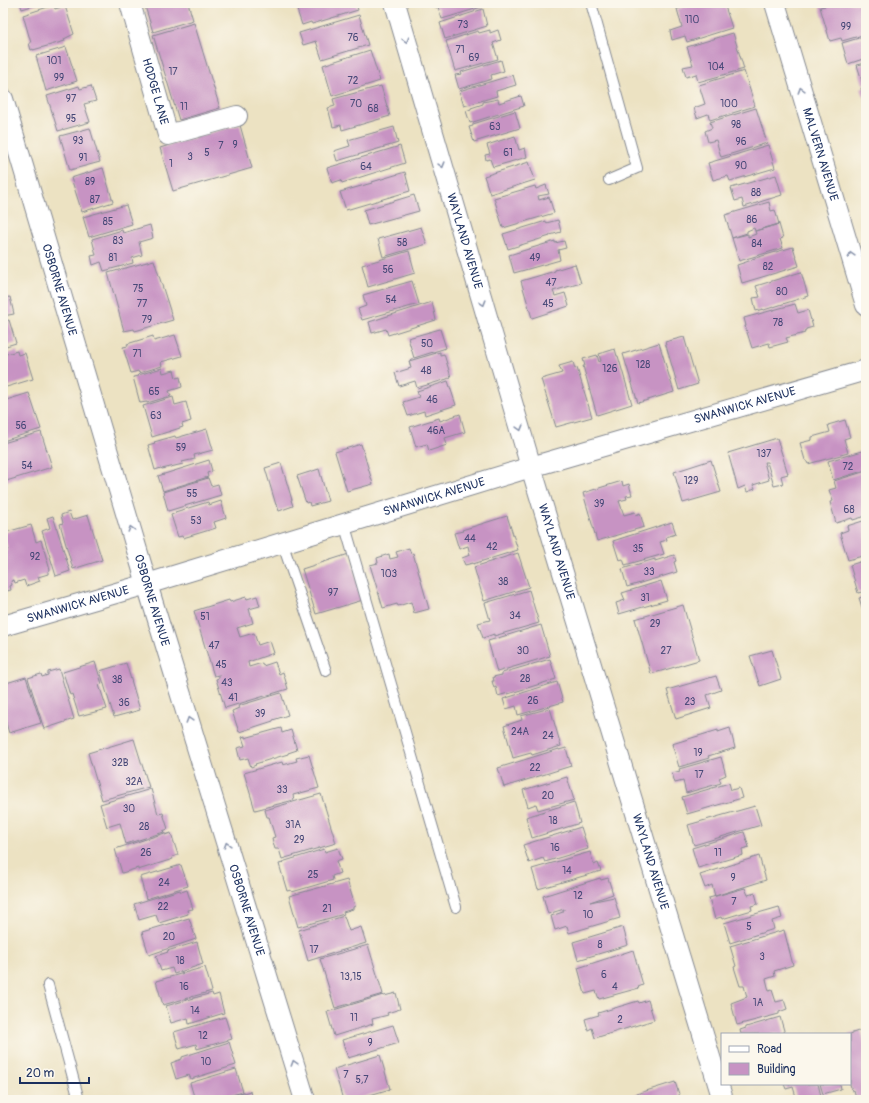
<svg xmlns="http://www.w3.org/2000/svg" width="869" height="1103" viewBox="0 0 869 1103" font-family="Pangolin,sans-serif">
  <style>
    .building { fill: #c793c3 }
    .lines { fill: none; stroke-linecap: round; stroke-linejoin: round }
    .lane-casing { stroke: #848890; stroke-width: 12 }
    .street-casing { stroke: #848890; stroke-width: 22 }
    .lane { stroke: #fff; stroke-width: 10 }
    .street { stroke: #fff; stroke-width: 20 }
    .oneway { stroke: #8d97ae }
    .labels { text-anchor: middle; stroke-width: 3.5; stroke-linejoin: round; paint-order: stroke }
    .number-label { font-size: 10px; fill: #464877 }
    .street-label { font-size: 12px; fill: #1b2f5e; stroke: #fbf7ec }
  </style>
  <rect width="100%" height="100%" fill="#fbf7ec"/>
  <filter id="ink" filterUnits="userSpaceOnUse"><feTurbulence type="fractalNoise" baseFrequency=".025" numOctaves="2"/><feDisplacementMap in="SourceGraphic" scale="8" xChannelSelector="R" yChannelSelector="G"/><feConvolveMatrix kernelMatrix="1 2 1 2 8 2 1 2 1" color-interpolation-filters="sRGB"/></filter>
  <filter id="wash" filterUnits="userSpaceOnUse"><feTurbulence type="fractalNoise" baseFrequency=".012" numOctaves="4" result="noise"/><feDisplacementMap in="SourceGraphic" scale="16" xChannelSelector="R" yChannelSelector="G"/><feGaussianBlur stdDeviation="0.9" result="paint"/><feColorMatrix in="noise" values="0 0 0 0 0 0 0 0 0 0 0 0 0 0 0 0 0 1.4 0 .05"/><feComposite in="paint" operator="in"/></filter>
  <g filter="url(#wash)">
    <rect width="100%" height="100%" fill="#ece2c2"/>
    <g id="blocks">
      <path class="building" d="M20,3H42L22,9Z
        M144,3H188L193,20L153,32Z
        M313,3H356L358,10L312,24L311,22L302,25L297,10L314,5Z
        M434,3H484L485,6L442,19L438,7L436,8Z
        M697,3H724L732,28L687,42L685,36L672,40L670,31L682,27L677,9Z
        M824,3H866V12L862,14L866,28V34L842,41L841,38L830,41L820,7L825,6Z
        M54,5L55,9L65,6L74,34L64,39L65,41L33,50V49L31,50L29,43H31L23,15Z
        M483,9L487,26L445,39L440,23Z
        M359,15L368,45L322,59L316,41L303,45L299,33Z
        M194,23L220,108L179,120L153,35Z
        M490,30V33L498,30L501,40L493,43L498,59L455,71L446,41L478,31L479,33Z
        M733,33L744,69L698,82L696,74L686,77L683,67L693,65L687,47Z
        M866,36V58L848,64L842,43Z
        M66,47L77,81L46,91L36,56Z
        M370,50L380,81L332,96L323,65Z
        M501,60L504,71L491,75L492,79L459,89L455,75L462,74L461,72Z
        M866,63V83L863,84L857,65Z
        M744,71L755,106L710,120L708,114L697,118L694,108L705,104L699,85Z
        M513,75L516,85L496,91L497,96L464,106L459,91Z
        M79,86L80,89L91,86L96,101L84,104L90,122L58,131L47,96Z
        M381,86L390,116L342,130L341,125L333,127L328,108L335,106L333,99Z
        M866,87V103L861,88Z
        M521,96L524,106L470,123L466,111L471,109V108L483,104V102L498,99L499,103Z
        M756,108L767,143L721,157L716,140L708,142L705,131L712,128L710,122Z
        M515,111L520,128L474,142L469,127L473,126V124Z
        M240,125L252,168L173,191L160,148L191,138V139L198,137V136Z
        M394,127L398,143L337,161L334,151L350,146L348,140Z
        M90,128L100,162L70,170L60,136Z
        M515,136L519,150L525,148L527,157L493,167L490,159L486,160L485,155L490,154L487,145Z
        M768,145L775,168L730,181L728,176L713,180L708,163Z
        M400,146L405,163L342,183L341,180L332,183L327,168Z
        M529,162L535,180L490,194L484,176Z
        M103,168L113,202L82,212L71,178Z
        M405,172L410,191L346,210L340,192L372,183V182Z
        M776,175L782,195L744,207L742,199L735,201L731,188Z
        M546,185L549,194L538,196L539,200L549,197L554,213L503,228L494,198L535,186L536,189Z
        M414,195L419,211L368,225L364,210Z
        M769,202L771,211L775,210L779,224L755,231L754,228L747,231V233L732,238L725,215Z
        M126,205L132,224L89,237L83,217Z
        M558,220L561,232L550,235V236L508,249L503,234L546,221V223Z
        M779,224L783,238L780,239L783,248L739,261L732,238L748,234V237L756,234L755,231Z
        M150,225L153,238L139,242L142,255L132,258L133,263L104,271L101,262L93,265L91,256L96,255L92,239L122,230L123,233Z
        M421,227L427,244L383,257L378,239Z
        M555,241V243L564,241L566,248L558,250L560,260L514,273L509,255Z
        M793,247L799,266L742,283L737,265L752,260V259Z
        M409,251L415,273L368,287L362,265Z
        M154,260L173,320L135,331L134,329L124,331L108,273Z
        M575,264L581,283L553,291L555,296L565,293L569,306L532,318L521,281L555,271V270Z
        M801,272L808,296L764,310L763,309L756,311L753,298L760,297L756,286Z
        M412,281L419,304L362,320L358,309L366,306L363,295Z
        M10,297L14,314L3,316V298Z
        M432,302L436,320L388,335L386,329L372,333L369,322Z
        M795,304L798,313L808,310L813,327L806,329V330L804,331L805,333L786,338L788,342L770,347L769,343L752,348L745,326H746L744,318Z
        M9,320L16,343L3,347V322Z
        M440,329L446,348L414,358L408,338Z
        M175,335L182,356L161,362L162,366L139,373L138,371L131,373L123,347L128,346L127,344L153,336L154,341Z
        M684,337L698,384L679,390L665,342Z
        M659,343L674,392L638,403L623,354Z
        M615,349L617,356H618L632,404L597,415L583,366H585L583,359L597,355L599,362L601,361L599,354Z
        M17,351L18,355L25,353L33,379L3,388V355Z
        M440,352V355L444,354L451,377L447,379L417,388L415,381L399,386L395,373L411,368L409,361Z
        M573,362L575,369L577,368L592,417L556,427L541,379L562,373L559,366Z
        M162,368L163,373L174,370L176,378L180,377L182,387L169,391L171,396L147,403V402L140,403L133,377L139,376L138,375Z
        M448,381L456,405L425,415L424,411L408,416L403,402L419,397L417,391Z
        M29,393L41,429L3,441V401Z
        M173,397L175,405L186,402L191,421L182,424L183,427L152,437L143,406Z
        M460,414L465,432L445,438L447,445L429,451L427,444L416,447L410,427L439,418L440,421Z
        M845,420L850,437L844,439L848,453L808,464L806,460H805L800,443L812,440V437L830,432L828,425Z
        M207,429L213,450L194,455L195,459L182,462L183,464L162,469L161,468L155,470L148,445L155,443L154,442L175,436L176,438Z
        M41,432L52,467L3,482V443Z
        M777,438L788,474L781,476L783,484L774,486L767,462H764L769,480L753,485L755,489L747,492L745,486L738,489L728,453Z
        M361,444L373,484L347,491L335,452Z
        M866,450V470L833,480L828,461Z
        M209,460L212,471L207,473L208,477L163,491L158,476Z
        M711,460L721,492L683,503L674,472Z
        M281,463L292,500H291L293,506L279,511L277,505H276L265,468Z
        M319,469L328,501L310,506L309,502L306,503L297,476Z
        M866,471V516L853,520L852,518L836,523L830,502L833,501L829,490L836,488L834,481Z
        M208,478L211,486L218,484L221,495L168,511L163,492Z
        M622,481L623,486L629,484L632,495L626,496L627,499L619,501L624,515L635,512L636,515L640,513L644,527L597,541L583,493Z
        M221,501L226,518L214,522L216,528L183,538L182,536L178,537L171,515L176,513L175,512L208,502L209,505Z
        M69,512L72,520L88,515L102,560L73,569L60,524L63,523L61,515Z
        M53,516L70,571L56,576L42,531L50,528L47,518Z
        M507,516L518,550L473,564V563L465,565L462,558L470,555L468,546L459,549L454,533L463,531L462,530Z
        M866,520V555L848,560L840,533L848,530L847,526Z
        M672,522L676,534L666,537L667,540L660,542L664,554L625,565L623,559L619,560L613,541Z
        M31,525L36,542L41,540L50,570L48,571V574L38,577L40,581L26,586L24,580L15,583L14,580L11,581L12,585L10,586L11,590L3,592V552L8,550L3,533Z
        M409,548L411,554L413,553L429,609L414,613L411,602L398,606L397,604L383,608L370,565L378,563L377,558L389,554L390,559L398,557L396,552Z
        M518,553L529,587L484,601L474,567Z
        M349,554L363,600L316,614L302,569Z
        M674,555L676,561L674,562L677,572L627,587L622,569L655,559V561Z
        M866,560V591L858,593L850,565Z
        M661,581L667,600L619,614L616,603L625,600L622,593Z
        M529,590L539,623L494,636V634L483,638L478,623L490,620L485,603Z
        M257,596L260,606L249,609L253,623L237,628L240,637L254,633L258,645L270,641L274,653L248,662L249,667L262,663L263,666L275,662L279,674L283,672L288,689L225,708L216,679L219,678V675L214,676L194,611L229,600L230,602L246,597L247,599Z
        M866,596V619L859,598Z
        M683,605L699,660L651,674L635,619Z
        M541,625L550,656L497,672L488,641Z
        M772,650L781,679L760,686L750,656Z
        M550,659L556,679L508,694V693L498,696L496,687L494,688L492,681H494L493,677L502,675V673Z
        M95,662L102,684L99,685L107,709L79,716L72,694L70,695L63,672Z
        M126,663L140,710L114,717L100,671Z
        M59,669L74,719L44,729L28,678L41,674L42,677L48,675V672Z
        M716,676L721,690L707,695L711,708L676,719L667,690Z
        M26,677L41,723L9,733L3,713V684Z
        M557,682L563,702L518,715L516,706L506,709L503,699Z
        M281,693L288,715L273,720V721L239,732L232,711L239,708L238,706Z
        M550,708L561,746L532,755L531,753L513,758L504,726L522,720L521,716Z
        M281,728L282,733L291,730L297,750L288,753V754L255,764L256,765L251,767L248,758L240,760L237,748L245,746L242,737L245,736V738Z
        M730,728L735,748L708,756L709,758L679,767L672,744L718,730V732Z
        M134,739L149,787L102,800L88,753Z
        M566,748L571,766L504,787L498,768L559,749V750Z
        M309,755L319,788L293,795L294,800L255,810L244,773L282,762L283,765L297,761L296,758Z
        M721,757L726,775L719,778L721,783L686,793L683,781L675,783L672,773L680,771L679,769Z
        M567,777L574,800L538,810L536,804L528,807L523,790Z
        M729,783L731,790L739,788L742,798L687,814L682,797Z
        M151,789L158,814L163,813L168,829L163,831L164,832L126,844L120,823L107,827L100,804Z
        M321,794L336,843L282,859L279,849H275L272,838L275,837L269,817H267L265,810Z
        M574,802L580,823L532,838L526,817Z
        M755,806L761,825L694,845L688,825Z
        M581,827L588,849L545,862L543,858L529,863L523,845Z
        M744,832L749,847L742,849L743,855L698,868L692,848Z
        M165,833V835L171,833L178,855L172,857L173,859L138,870V868L122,873L115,849Z
        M338,848L342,859L336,861L340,873L332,876L333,880L292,892L291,890L287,891L279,864L283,863L282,862L324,849L325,852Z
        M590,852L594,865L598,863L601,871L538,889L532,869Z
        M759,856L766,880L715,896L712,885L705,888L700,875Z
        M181,865L188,886L146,899L140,877Z
        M600,878L601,880L608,878L613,894L590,902L614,897L620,918L569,933L567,926L555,930L551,916L563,912V910H564V909L548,914L543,896Z
        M347,880L355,906L353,907V909L343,912L344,914L298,927L289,896Z
        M745,888L748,895L755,893L758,904L751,906L752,910L722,919L721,917L715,919L709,898Z
        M180,890L181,892L187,890L193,909L187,910L188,914L159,923L156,915L139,920L134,904Z
        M779,907L782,918L772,921L774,929L730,943L724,923Z
        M344,916L349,931L361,927L366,943L308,961L299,930Z
        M189,918L196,939L149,955L142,932Z
        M623,927L628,945L578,960L573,942Z
        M784,930L793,965L774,971L775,976L766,979L769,991L772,990L776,1002L784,1000L787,1009L779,1012V1014L737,1025L731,1003L747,997L744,986H740L734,967L736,966L730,946Z
        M197,942L203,964L174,974L172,968L161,971L156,956L168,952L167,951Z
        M368,945L383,994L335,1008L320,959Z
        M633,950L643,985L638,987L639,988L599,999L596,991L585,994L578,968Z
        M205,967L212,991L163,1005L156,981Z
        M212,993L213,996L219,994L224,1013L189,1024L188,1018L171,1023L166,1006Z
        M396,993L400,1009L387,1013L388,1015L372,1019L373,1024L334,1036L327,1012L383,995L384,996Z
        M648,1000L654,1020L595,1038L592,1028L588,1030L585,1019L599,1015L598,1013L638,1001L639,1003Z
        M225,1017L232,1039L197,1049L196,1044L179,1049L174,1032Z
        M780,1017L785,1034H741L740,1030L746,1028V1027Z
        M393,1025L399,1043L348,1058L342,1040Z
        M861,1030L866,1046V1095L856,1098L854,1090L852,1091L850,1084V1034Z
        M229,1042L236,1065L191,1079L189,1075L176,1079L171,1063L182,1059V1057Z
        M380,1055L390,1089L353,1100H343L334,1069Z
        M236,1069L243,1092L212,1100L211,1098L204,1100H195L190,1083Z
        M675,1082L681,1100H634L633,1095Z
        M784,1084H818L822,1100H797L793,1087L786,1089Z
        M820,1084H840L841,1089L823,1094Z
        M250,1091L252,1100H220Z"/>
    </g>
  </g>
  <g filter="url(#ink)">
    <use href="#blocks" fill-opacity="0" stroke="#848890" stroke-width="1"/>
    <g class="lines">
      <g class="lane-casing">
        <path id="lane" d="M591,3L637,168L609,180
          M344,523L456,907
          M282,542L326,671
          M48,985L79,1100"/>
      </g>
      <g class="street-casing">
        <g id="street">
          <path id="s1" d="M130,3L168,135L237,116"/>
          <path id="s2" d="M395,3L531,467L723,1100"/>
          <path id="s3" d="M775,3L866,305"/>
          <path id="s4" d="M3,99L147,584L305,1100"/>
          <path id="s5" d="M3,626L147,584L531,467L866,370"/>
        </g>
      </g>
      <use href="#lane" class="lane"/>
      <use href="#street" class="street"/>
    </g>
    <defs><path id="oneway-chevron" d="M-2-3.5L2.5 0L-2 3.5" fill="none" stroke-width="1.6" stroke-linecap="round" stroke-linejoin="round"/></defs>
    <g class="oneway">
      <use href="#oneway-chevron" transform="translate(406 40) rotate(74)"/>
      <use href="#oneway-chevron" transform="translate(801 90) rotate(-107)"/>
      <use href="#oneway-chevron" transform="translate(442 165) rotate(74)"/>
      <use href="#oneway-chevron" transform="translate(851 255) rotate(-107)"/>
      <use href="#oneway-chevron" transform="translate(483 303) rotate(74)"/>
      <use href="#oneway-chevron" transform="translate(520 428) rotate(74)"/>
      <use href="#oneway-chevron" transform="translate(131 529) rotate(-107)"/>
      <use href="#oneway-chevron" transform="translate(189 720) rotate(-107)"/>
      <use href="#oneway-chevron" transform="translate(227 845) rotate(-107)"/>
      <use href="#oneway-chevron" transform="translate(294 1063) rotate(-107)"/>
    </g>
  </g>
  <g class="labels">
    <g class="number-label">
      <text x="692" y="23">110</text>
      <text x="463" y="28">73</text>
      <text x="846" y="30">99</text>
      <text x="353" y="41">76</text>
      <text x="460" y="53">71</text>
      <text x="474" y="61">69</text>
      <text x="54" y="64">101</text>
      <text x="716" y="70">104</text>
      <text x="173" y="75">17</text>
      <text x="59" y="81">99</text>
      <text x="353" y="84">72</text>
      <text x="71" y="102">97</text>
      <text x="356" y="107">70</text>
      <text x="729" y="107">100</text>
      <text x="184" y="110">11</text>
      <text x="373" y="112">68</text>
      <text x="71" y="122">95</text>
      <text x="736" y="128">98</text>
      <text x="495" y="130">63</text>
      <text x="78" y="144">93</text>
      <text x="741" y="145">96</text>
      <text x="235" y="148">9</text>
      <text x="221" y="149">7</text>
      <text x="207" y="156">5</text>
      <text x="508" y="156">61</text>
      <text x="190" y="160">3</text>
      <text x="83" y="161">91</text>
      <text x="171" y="167">1</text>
      <text x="741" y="169">90</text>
      <text x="366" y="170">64</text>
      <text x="90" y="185">89</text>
      <text x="756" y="196">88</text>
      <text x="95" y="203">87</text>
      <text x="752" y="223">86</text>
      <text x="108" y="225">85</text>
      <text x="118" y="244">83</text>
      <text x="402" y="246">58</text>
      <text x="757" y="247">84</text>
      <text x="113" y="261">81</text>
      <text x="535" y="261">49</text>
      <text x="768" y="270">82</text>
      <text x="388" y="273">56</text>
      <text x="551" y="286">47</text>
      <text x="138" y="292">75</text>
      <text x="782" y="295">80</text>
      <text x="391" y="303">54</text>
      <text x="142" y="307">77</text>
      <text x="548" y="307">45</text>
      <text x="147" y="323">79</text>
      <text x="778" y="326">78</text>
      <text x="427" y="347">50</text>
      <text x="137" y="357">71</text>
      <text x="643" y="368">128</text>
      <text x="610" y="372">126</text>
      <text x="426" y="374">48</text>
      <text x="154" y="395">65</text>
      <text x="432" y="403">46</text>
      <text x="156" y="419">63</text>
      <text x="21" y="429">56</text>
      <text x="436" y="434">46A</text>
      <text x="181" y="451">59</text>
      <text x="764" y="457">137</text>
      <text x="27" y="469">54</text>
      <text x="848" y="470">72</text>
      <text x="691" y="484">129</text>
      <text x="192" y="497">55</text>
      <text x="599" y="507">39</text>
      <text x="849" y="513">68</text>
      <text x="196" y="524">53</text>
      <text x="470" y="542">44</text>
      <text x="492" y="550">42</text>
      <text x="638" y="552">35</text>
      <text x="35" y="560">92</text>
      <text x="649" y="575">33</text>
      <text x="389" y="577">103</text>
      <text x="503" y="585">38</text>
      <text x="333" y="596">97</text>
      <text x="645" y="601">31</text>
      <text x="515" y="619">34</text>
      <text x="205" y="620">51</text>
      <text x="655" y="627">29</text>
      <text x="214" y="649">47</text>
      <text x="523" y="654">30</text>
      <text x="666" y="654">27</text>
      <text x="221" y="668">45</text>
      <text x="525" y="682">28</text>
      <text x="117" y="683">38</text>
      <text x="227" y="686">43</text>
      <text x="233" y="701">41</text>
      <text x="533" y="704">26</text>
      <text x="690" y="705">23</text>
      <text x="124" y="706">36</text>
      <text x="260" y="717">39</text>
      <text x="520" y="735">24A</text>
      <text x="548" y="739">24</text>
      <text x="698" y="756">19</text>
      <text x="120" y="766">32B</text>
      <text x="535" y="771">22</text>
      <text x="699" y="778">17</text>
      <text x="134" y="785">32A</text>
      <text x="282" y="793">33</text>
      <text x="548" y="799">20</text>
      <text x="129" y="812">30</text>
      <text x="553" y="824">18</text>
      <text x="293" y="828">31A</text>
      <text x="144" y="830">28</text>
      <text x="299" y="843">29</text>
      <text x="555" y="851">16</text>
      <text x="146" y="856">26</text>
      <text x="718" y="856">11</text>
      <text x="567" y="874">14</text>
      <text x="313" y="878">25</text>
      <text x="733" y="881">9</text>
      <text x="164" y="886">24</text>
      <text x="578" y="899">12</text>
      <text x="734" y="905">7</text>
      <text x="163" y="910">22</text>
      <text x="327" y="912">21</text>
      <text x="588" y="918">10</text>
      <text x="749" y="930">5</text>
      <text x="169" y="940">20</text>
      <text x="600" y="948">8</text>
      <text x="314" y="953">17</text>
      <text x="762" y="960">3</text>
      <text x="180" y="964">18</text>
      <text x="604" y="978">6</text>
      <text x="351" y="980">13,15</text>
      <text x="184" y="990">16</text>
      <text x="615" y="990">4</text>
      <text x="758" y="1006">1A</text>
      <text x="195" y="1014">14</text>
      <text x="354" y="1021">11</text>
      <text x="620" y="1023">2</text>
      <text x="203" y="1039">12</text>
      <text x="370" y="1046">9</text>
      <text x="206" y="1065">10</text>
      <text x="346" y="1078">7</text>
      <text x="362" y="1083">5,7</text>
    </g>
    <g class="street-label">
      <text dy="4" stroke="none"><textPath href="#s1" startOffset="92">HODGE LANE</textPath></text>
      <text dy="4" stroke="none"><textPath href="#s3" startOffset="158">MALVERN AVENUE</textPath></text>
      <text dy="4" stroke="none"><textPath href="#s2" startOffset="248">WAYLAND AVENUE</textPath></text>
      <text dy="4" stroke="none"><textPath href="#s4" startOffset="199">OSBORNE AVENUE</textPath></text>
      <text dy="4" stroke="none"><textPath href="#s5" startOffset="774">SWANWICK AVENUE</textPath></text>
      <text dy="4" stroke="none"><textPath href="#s5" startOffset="450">SWANWICK AVENUE</textPath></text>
      <text dy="4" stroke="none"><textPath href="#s2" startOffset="572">WAYLAND AVENUE</textPath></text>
      <text dy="4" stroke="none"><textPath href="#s4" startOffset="523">OSBORNE AVENUE</textPath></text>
      <text dy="4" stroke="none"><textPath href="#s5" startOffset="78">SWANWICK AVENUE</textPath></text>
      <text dy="4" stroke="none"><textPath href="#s2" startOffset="896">WAYLAND AVENUE</textPath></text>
      <text dy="4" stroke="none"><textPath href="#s4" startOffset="847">OSBORNE AVENUE</textPath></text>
    </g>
  </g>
  <rect width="869" height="1103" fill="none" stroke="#fbf7ec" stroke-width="16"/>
  <rect x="721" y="1033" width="130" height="52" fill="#fbf7ec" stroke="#a1a7b3"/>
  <rect x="729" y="1046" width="20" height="6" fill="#ffffff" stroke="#a1a7b3"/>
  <text x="757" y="1053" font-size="12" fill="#1b2f5e">Road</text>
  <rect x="729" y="1063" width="20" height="12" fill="#c793c3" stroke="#a1a7b3"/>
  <text x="757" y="1073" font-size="12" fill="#1b2f5e">Building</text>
  <path d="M20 1077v6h69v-6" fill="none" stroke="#1b2f5e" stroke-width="2"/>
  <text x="26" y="1077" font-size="12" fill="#1b2f5e" stroke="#fbf7ec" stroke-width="3" paint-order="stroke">20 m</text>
</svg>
